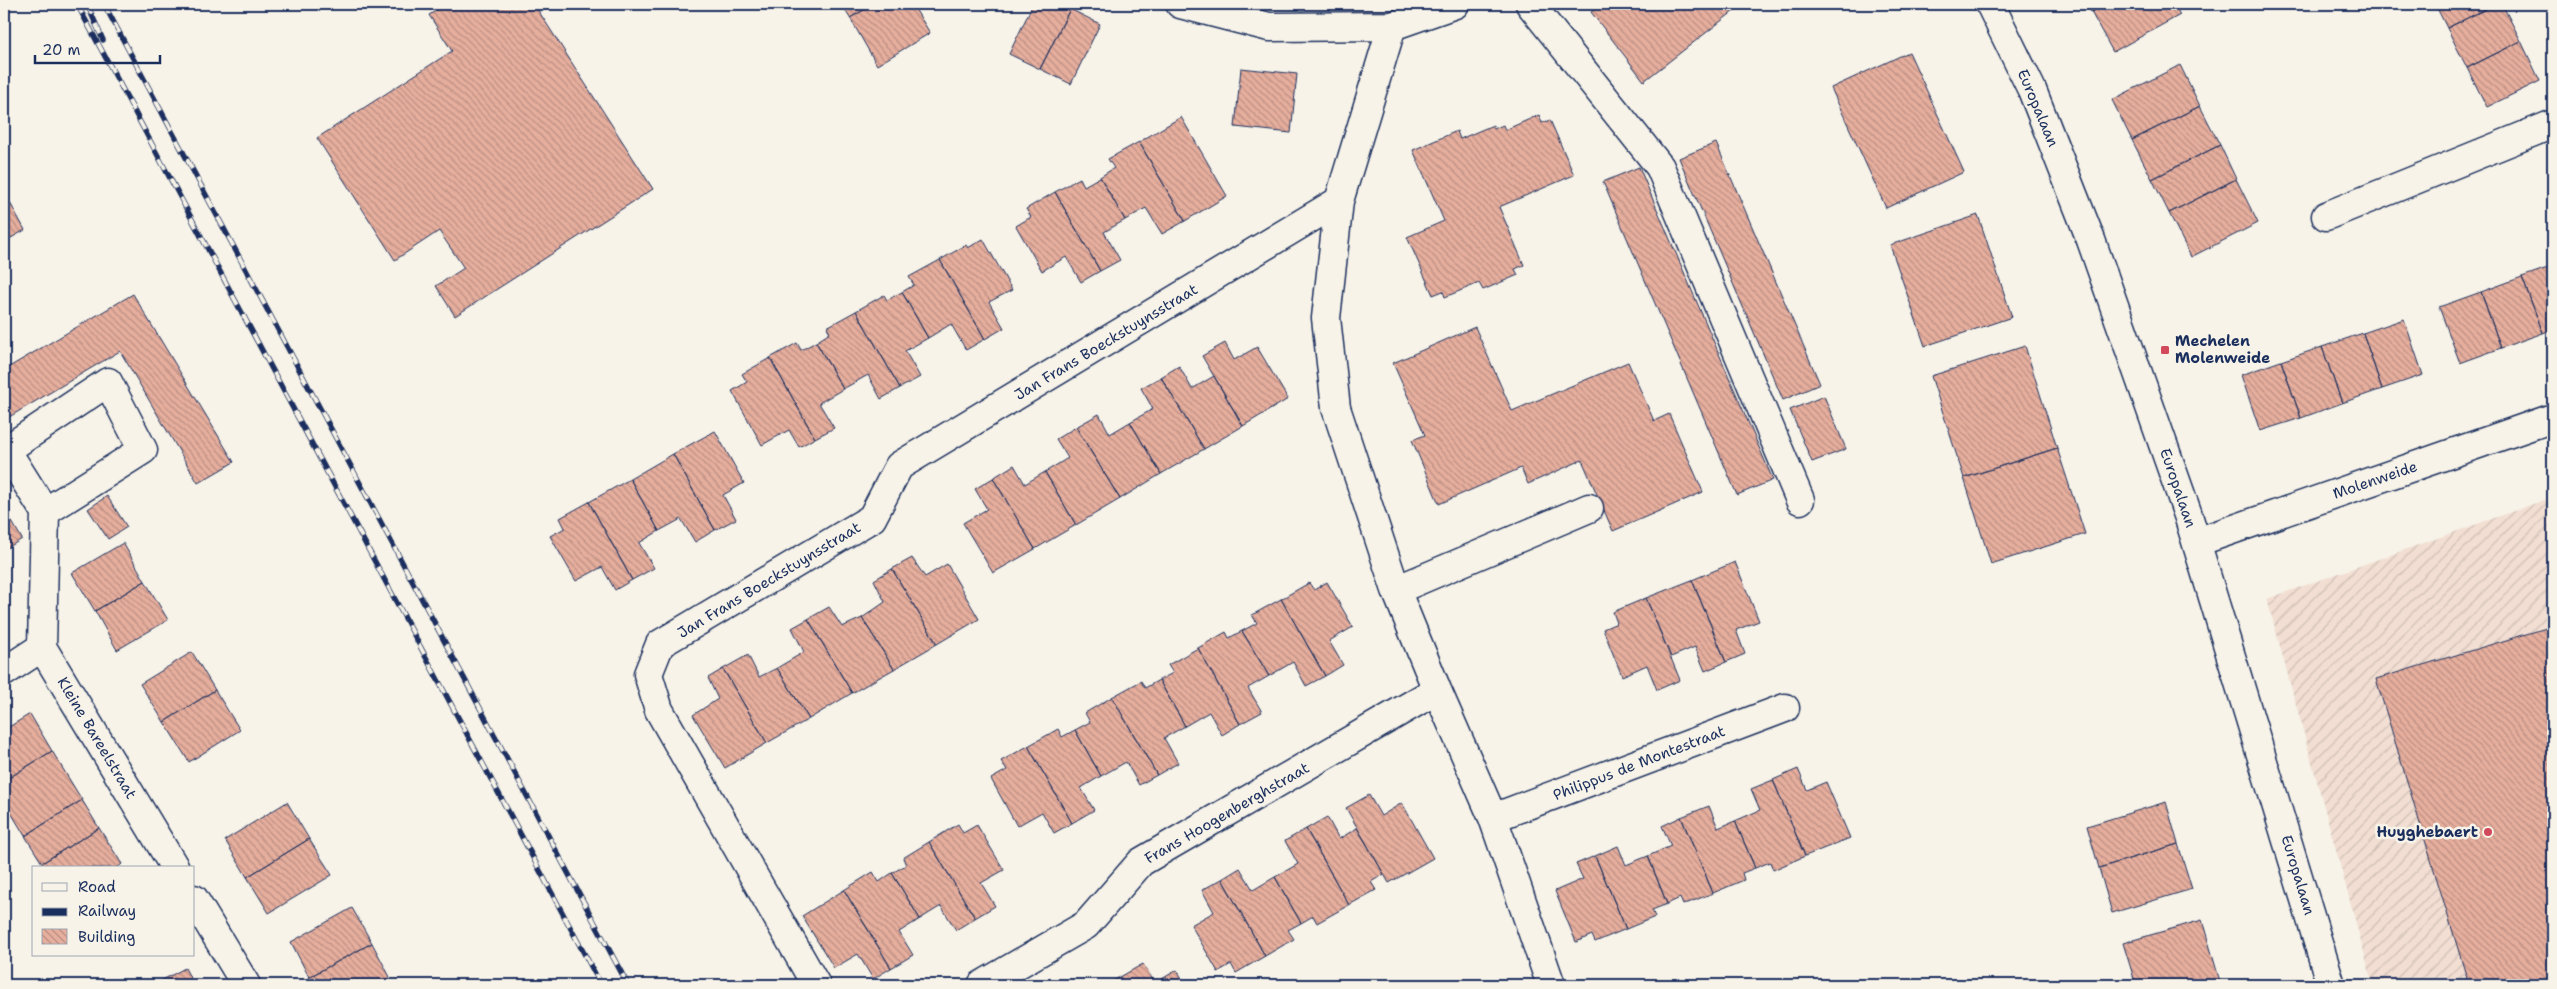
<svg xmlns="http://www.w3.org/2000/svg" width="2557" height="989" viewBox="0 0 2557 989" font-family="'Shantell Sans',sans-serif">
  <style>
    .industrial { fill: url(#industrial-furrows) }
    .building { fill: url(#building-back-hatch); stroke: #1b2f5e }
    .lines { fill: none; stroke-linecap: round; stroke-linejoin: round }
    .minor-casing { stroke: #1b2f5e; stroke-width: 31 }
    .minor { stroke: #f7f3e8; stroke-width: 28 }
    .rail-casing { stroke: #1b2f5e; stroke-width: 5.5 }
    .rail { stroke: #f7f3e8; stroke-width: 4; stroke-dasharray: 11; stroke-linecap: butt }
    .poi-dot { fill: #d1495b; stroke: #f7f3e8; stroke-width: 2 }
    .labels { text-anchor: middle; stroke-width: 5; stroke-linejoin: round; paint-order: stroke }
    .street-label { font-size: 15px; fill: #1b2f5e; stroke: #f7f3e8 }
    .poi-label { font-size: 15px; font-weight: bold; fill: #1b2f5e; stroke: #f7f3e8; text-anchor: start }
  </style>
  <defs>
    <pattern id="industrial-furrows" width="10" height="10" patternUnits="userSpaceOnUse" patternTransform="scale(1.25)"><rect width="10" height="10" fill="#f2ded2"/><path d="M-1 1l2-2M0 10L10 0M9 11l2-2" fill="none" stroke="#cfbfb7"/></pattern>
    <pattern id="building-back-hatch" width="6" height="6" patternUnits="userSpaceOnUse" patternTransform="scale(1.25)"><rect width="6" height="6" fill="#e6ae9d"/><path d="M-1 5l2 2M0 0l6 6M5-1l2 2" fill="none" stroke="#ba8e83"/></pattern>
  </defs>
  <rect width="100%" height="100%" fill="#f7f3e8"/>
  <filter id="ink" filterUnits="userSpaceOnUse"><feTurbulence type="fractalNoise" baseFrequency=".02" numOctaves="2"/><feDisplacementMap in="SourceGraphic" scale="10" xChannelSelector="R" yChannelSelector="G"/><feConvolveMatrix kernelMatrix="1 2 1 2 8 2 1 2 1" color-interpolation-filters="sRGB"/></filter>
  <g filter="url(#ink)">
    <path class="industrial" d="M2553,497V985H2373L2267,599Z"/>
    <path class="building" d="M447,4H534L653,189L455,316L436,286L464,268L439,231L395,260L317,138L452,51L429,15Z
      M841,4H874L850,18Z
      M874,4H912L930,33L877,65L850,18Z
      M1033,4H1059L1070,9L1040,69L1009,54Z
      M1602,4H1729L1734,11L1644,81L1591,12Z
      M1729,4H1743L1734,11Z
      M2086,4H2106L2091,12Z
      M2106,4H2174L2180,15L2113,52L2091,12Z
      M2435,4H2496L2447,28Z
      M2496,4H2502L2521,41L2467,68L2447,28Z
      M1070,9L1100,24L1071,84L1040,69Z
      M2521,41L2540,81L2487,107L2467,68Z
      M1909,52L1964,172L1886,208L1831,88Z
      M2180,65L2200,106L2132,140L2112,100Z
      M1241,68L1297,74L1291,133L1235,127Z
      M2200,106L2220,145L2152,179L2132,140Z
      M1539,115L1542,123L1550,120L1574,175L1499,207L1524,265L1515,269L1518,275L1483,290L1479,283L1445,297L1443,291L1433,295L1407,237L1444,221L1413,150L1457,131L1460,139L1493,125L1494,129L1503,125L1505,130Z
      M1181,117L1227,196L1185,221L1139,142Z
      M1139,142L1185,221L1162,234L1146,208L1125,220L1100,177L1114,168L1108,159Z
      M1716,143L1820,384L1783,400L1679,158Z
      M2220,145L2236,179L2169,213L2152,179Z
      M1639,167L1773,480L1737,495L1603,182Z
      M1100,177L1125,220L1104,232L1120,260L1100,271L1055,192L1080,178L1084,186Z
      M2236,179L2258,223L2191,257L2169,213Z
      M4,192L25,230L4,242Z
      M1055,192L1100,271L1081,282L1066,257L1042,271L1016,226L1031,217L1026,209Z
      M1978,215L2012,317L1925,346L1890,245Z
      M983,239L1012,290L989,302L1004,328L985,339L940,260L966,245L968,248Z
      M940,260L985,339L966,350L951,324L928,338L902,292L914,285L909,277Z
      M2553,266V329L2543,333L2522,277Z
      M2522,277L2543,333L2501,348L2481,292Z
      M902,292L928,338L905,351L920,377L900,388L856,311L884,295L887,300Z
      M2481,292L2501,348L2460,363L2439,307Z
      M133,294L234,462L198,483L120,351L4,420V370Z
      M856,311L900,388L881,399L868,375L843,389L816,342L830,333L827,327Z
      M2404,319L2423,375L2382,389L2363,333Z
      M1475,327L1512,411L1628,362L1654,421L1669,414L1703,492L1613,531L1582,460L1528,484L1521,468L1439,504L1412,440L1425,435L1393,363Z
      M2363,333L2382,389L2342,403L2322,347Z
      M816,342L843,389L819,403L834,428L815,438L770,358L797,343L801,350Z
      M1225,343L1234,360L1257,347L1288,399L1243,426L1202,356Z
      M2025,346L2057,448L1964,478L1931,376Z
      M2322,347L2342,403L2301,418L2281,361Z
      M770,358L815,438L799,447L789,430L762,445L732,391L747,382L742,374Z
      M2281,361L2301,418L2260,431L2241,375Z
      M1179,366L1192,389L1214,376L1243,426L1204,449L1161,377Z
      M1161,377L1204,449L1161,474L1130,422L1153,409L1141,388Z
      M1824,396L1846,449L1812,462L1790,410Z
      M1099,414L1110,434L1130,422L1161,474L1120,499L1076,427Z
      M1076,427L1120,499L1076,525L1045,472L1068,458L1056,439Z
      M715,431L744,483L723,495L736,519L715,530L673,454Z
      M2057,448L2085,534L1991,564L1964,478Z
      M673,454L715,530L695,542L681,519L659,531L630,479Z
      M1014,465L1025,484L1045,472L1076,525L1035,549L993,478Z
      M993,478L1035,549L993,573L963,523L987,509L975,489Z
      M630,479L659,531L639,543L654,568L632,580L589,502Z
      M107,496L127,527L108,539L88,509Z
      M589,502L632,580L615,590L602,567L576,581L550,536L565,528L560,518Z
      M4,508L22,539L4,550Z
      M123,543L145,581L95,611L72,573Z
      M912,558L925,577L947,564L979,619L937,644L892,569Z
      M1735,562L1759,621L1736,630L1745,654L1726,662L1692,580Z
      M892,569L937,644L894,669L862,618L885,602L874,580Z
      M1692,580L1726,662L1705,671L1695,647L1671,657L1646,598Z
      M145,581L168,620L117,650L95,611Z
      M1327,582L1353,627L1329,641L1343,665L1325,676L1281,599L1309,583L1314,590Z
      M1646,598L1680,680L1657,690L1647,665L1622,676L1603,629L1617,623L1613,612Z
      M1281,599L1325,676L1306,686L1293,662L1269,676L1242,631L1257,623L1252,615Z
      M829,607L842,627L862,618L894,669L852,693L808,619Z
      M808,619L852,693L809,719L777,668L804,652L792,628Z
      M2553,626V985H2469L2376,679Z
      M1242,631L1269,676L1248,688L1262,712L1240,724L1198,648L1226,632L1229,638Z
      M1198,648L1240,724L1222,735L1209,712L1185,726L1159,680L1173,673L1168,665Z
      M192,652L215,690L164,722L140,684Z
      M748,655L759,677L777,668L809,719L767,743L723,669Z
      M723,669L767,743L725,768L693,715L718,699L708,678Z
      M1159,680L1185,726L1164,738L1178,763L1157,775L1112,697L1141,681L1145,688Z
      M215,690L240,730L189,762L164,722Z
      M1112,697L1157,775L1139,785L1126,762L1101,776L1075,730L1090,722L1085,713Z
      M30,714L52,751L4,781V730Z
      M1058,729L1062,737L1075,730L1101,776L1081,788L1094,810L1072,823L1028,746Z
      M1028,746L1072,823L1054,833L1042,812L1017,826L991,779L1007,770L1001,761Z
      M52,751L82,800L25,836L4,801V781Z
      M1798,769L1807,790L1826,782L1850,838L1805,856L1773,780Z
      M1773,780L1805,856L1773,870L1770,862L1755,868L1735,821L1760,810L1751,789Z
      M1369,795L1381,816L1402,803L1433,858L1389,883L1346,808Z
      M82,800L99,828L42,863L25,836Z
      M287,802L309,839L247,877L225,840Z
      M2166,802L2178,844L2099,868L2087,826Z
      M1709,806L1718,828L1735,821L1755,868L1742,873L1744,880L1713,893L1681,817Z
      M1327,817L1339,839L1357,828L1384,874L1371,882L1376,890L1349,905L1306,829Z
      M1681,817L1713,893L1683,905L1680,898L1667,904L1648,856L1671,846L1662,826Z
      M958,824L963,833L977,825L1004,870L981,883L995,906L975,918L929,842Z
      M99,828L122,864L117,868H44L42,863Z
      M1306,829L1349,905L1317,923L1313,916L1301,923L1275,877L1298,864L1285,841Z
      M309,839L332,875L269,913L247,877Z
      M929,842L975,918L956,930L941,906L920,919L892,873L906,865L903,858Z
      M2178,844L2192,889L2112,913L2099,868Z
      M1618,846L1626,865L1648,856L1667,904L1652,910L1655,917L1626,929L1595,856Z
      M1595,856L1626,929L1595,942L1592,935L1576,942L1555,891L1583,879L1576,864Z
      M1240,868L1253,890L1275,877L1301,923L1288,930L1294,939L1265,956L1222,879Z
      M873,872L879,882L892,873L920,919L899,932L913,955L891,968L844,890Z
      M1222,879L1265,956L1236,973L1231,964L1218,972L1191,925L1214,912L1202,890Z
      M844,890L891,968L873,979L858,954L834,968L802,916Z
      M352,908L372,943L309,977L291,942Z
      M2202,920L2221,985H2136L2123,943Z
      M372,943L390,977L376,985H314L309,977Z
      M1143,964L1155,983L1177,970L1186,985H1125L1120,977Z
      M185,968L194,985H153Z
      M1120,977L1125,985H1106Z"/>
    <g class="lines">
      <g class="minor-casing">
        <path id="minor" d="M1180,4L1269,27L1392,26L1455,4
          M1530,4L1660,167L1800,500
          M1990,4L2032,90L2091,240L2188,515L2331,985
          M1392,26L1339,201L1326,318L1336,408L1396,590L1437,690L1493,818L1551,985
          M2326,216L2553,124
          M2197,542L2553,418
          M1396,590L1589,508
          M42,647L45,512L6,450L108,382L143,450L45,512
          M4,672L42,647L175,868
          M1493,818L1785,708
          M194,899L246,985
          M816,985L659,710L648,674L660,644L872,518L899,466L1339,201
          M982,985L1086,925L1141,862L1437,690"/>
      </g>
      <use href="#minor" class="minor"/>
      <g class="rail-casing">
        <path id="rail" d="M77,4L601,985
          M87,4L103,40
          M104,4L628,985"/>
      </g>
      <use href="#rail" class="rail"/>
    </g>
  </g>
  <g class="poi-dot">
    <rect x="2160" y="345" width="10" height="10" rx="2.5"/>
    <circle cx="2488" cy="832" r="5"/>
  </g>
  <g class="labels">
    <g class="street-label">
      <text transform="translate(2038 108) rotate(67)" y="5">Europalaan</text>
      <text transform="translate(1106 342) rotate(-31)" y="5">Jan Frans Boeckstuynsstraat</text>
      <text transform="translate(2375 480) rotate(-19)" y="5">Molenweide</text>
      <text transform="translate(2178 488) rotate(71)" y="5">Europalaan</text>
      <text transform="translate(769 580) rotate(-31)" y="5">Jan Frans Boeckstuynsstraat</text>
      <text transform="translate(97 738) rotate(59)" y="5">Kleine Bareelstraat</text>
      <text transform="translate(1639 763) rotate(-21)" y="5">Philippus de Montestraat</text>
      <text transform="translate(1227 813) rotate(-30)" y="5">Frans Hoogenberghstraat</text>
      <text transform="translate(2298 875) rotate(73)" y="5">Europalaan</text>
    </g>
    <g class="poi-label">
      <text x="2175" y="346">Mechelen<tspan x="2175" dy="17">Molenweide</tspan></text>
      <text x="2478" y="837" text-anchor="end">Huyghebaert</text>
    </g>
  </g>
  <rect width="2557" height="989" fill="none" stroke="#f7f3e8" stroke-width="20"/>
  <rect x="10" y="10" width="2537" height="969" fill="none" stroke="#1b2f5e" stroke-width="2" filter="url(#ink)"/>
  <rect x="32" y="866" width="162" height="90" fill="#f7f3e8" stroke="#9fa5b1"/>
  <rect x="42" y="883" width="25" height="8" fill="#f7f3e8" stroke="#9fa5b1"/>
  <text x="78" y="892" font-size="15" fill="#1b2f5e">Road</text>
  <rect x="42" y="908" width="25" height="8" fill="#1b2f5e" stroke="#9fa5b1"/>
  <text x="78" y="916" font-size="15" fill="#1b2f5e">Railway</text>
  <rect x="42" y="929" width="25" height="15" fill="url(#building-back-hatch)" stroke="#9fa5b1"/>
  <text x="78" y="942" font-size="15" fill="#1b2f5e">Building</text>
  <path d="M35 55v8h125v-8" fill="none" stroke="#1b2f5e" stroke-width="2.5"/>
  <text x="42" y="55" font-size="15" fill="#1b2f5e" stroke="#f7f3e8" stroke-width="4" paint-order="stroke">20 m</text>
</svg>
